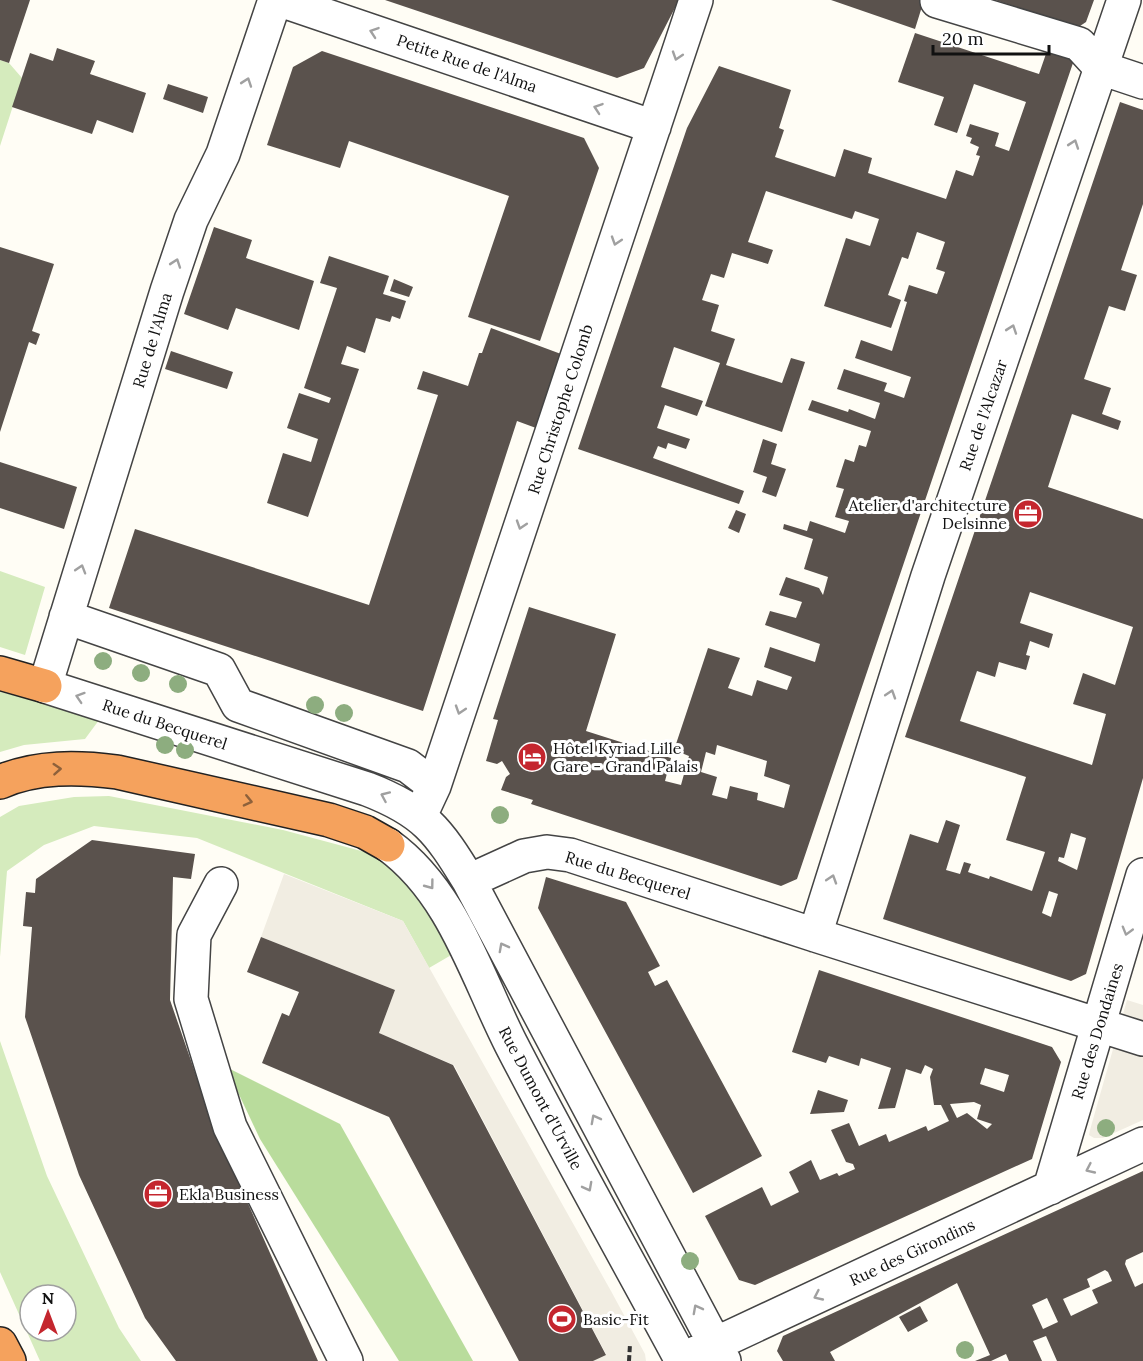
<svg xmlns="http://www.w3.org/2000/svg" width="1143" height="1361" viewBox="0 0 1143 1361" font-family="Lora,serif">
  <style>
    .green { fill: #d5ebbd; fill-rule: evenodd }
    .forest { fill: #b9dc9c }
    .plaza { fill: #f1ede2 }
    .building { fill: #5a524d; fill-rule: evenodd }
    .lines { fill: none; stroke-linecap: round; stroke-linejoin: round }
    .minor-casing { stroke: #444; stroke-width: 36 }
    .highway-casing { stroke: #222; stroke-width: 36 }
    .path { stroke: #333; stroke-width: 4; stroke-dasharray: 6 3; stroke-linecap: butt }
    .minor { stroke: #fff; stroke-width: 33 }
    .highway { stroke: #f5a25d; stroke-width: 33 }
    .tree { fill: #8dad7f }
    .oneway { stroke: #a0a0a0 }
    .oneway2 { stroke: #8e613b }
    .labels { text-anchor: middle; stroke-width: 6; stroke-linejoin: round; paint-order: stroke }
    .street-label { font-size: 16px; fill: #111; stroke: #fff }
    .poi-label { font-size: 16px; fill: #111; stroke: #fff; text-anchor: start }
  </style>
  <rect width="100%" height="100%" fill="#fffdf5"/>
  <path class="green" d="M0,60L9,63L22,78L0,146Z
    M0,571L45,587L25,655L0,647Z
    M0,692L102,716L85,739L24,745L0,752Z
    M109,796L283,830L365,852L397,871L426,902L453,954L429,968L403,921L197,838L94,826L44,845L7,871L0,957V817L19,806L74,797Z
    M0,1041L47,1176L119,1328L141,1361H40L0,1272ZM30,1295H66V1331H30Z"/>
  <path class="forest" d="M226,1067L340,1124L473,1361H399L260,1139Z"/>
  <path class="plaza" d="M284,874L403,921L611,1291L645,1354L646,1361H593L606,1354L454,1065L379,1033L395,990L261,937Z
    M1127,1000L1143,1005V1120L1103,1138H1094L1089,1135L1090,1130Z"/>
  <path class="building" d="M0,0H30L9,63L0,60Z
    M385,0H679L644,68L617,78Z
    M831,0H924L915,29Z
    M995,0H1094L1086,22L1077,28Z
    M915,33L1039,74L1048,48L1075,57L797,879L781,886L531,804L533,800L501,790L506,777L510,774L502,761L497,764L486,761L498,720L493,719L529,607L616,634L586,731L671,758L665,781L681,785L689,756L674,750L708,648L740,658L728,688L752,696L757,680L787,690L792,677L764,667L770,647L815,662L820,644L765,625L770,611L796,618L802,602L779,595L786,577L819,588L823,595L828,577L804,569L813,539L783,529L784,524L807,531L810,521L845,533L849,521L835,517L844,489L836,487L845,459L854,462L859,445L866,447L871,431L808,410L812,400L848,412L849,409L875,419L880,403L837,389L844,369L887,383L884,391L904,398L911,377L855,358L861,340L892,351L907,302L904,301L909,285L937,294L945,272L936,269L945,242L917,232L908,259L902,257L888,295L901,300L891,328L824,306L846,238L870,246L879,219L855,211L852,219L766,191L748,242L773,250L768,264L732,253L724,278L711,274L702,300L719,305L711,331L735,339L726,365L782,383L791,358L805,362L782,432L705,406L720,363L674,347L661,387L703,401L697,416L665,405L657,428L690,439L686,449L668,443L666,449L658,446L653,458L744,491L739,504L578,449L687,128L719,66L791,90L779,128L784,130L775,157L835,177L844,149L872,158L868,173L946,199L956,170L973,176L980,156L976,155L979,147L970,143L972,138L966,136L970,124L999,133L995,146L1009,151L1026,102L974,84L957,133L934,125L944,97L898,82ZM717,745L767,761L764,776L790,785L784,808L757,800L758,793L730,786L727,799L712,795L717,777L701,772L706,752L715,755Z
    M57,48L95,61L90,74L146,93L133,133L97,120L92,134L12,107L30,53L53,61Z
    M322,51L584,138L599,168L540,341L468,317L509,196L349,141L340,168L267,145L293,67Z
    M168,84L208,97L203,113L163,99Z
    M1120,102L1143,110V204L1121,270L1137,275L1125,311L1109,306L1084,379L1111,388L1102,414L1121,421L1118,430L1072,414L1048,487L1143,519V778L1086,974L1071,981L883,919L910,834L938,843L946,820L960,825L946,870L960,874L964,862L971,864L968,872L989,879L990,876L1032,891L1045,852L1006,840L1026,777L905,737ZM1030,592L1133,627L1115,685L1083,673L1073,704L1106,714L1092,765L960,721L977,671L995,677L999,662L1026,670L1030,656L1026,655L1030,641L1049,648L1053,634L1020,623ZM1071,833L1086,838L1077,870L1058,861L1059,857L1064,858ZM1049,891L1058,894L1051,917L1042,913Z
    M214,227L252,240L246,258L314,281L299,330L236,308L228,330L184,314Z
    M0,247L54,264L32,331L40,334L36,345L29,342L0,432Z
    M329,256L389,276L383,294L406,301L400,319L392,316L390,322L376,318L365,353L347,346L341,364L359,369L308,517L267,503L283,453L311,462L318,439L287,428L299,393L329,403L331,398L304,388L337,288L320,283Z
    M394,279L413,287L409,297L390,291Z
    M491,328L561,354L536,428L517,421L423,711L109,608L135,529L369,605L438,395L417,389L423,371L468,386L479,353H482Z
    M171,351L233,372L227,389L165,369Z
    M763,439L777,444L771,464L786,469L776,497L762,492L767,477L753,472Z
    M0,462L77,487L64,529L0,508Z
    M736,510L746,514L739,533L728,528Z
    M92,840L195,854L191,879L173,877L170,1000L214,1127L318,1361H176L145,1318L79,1175L25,1017L32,927L23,926L26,892L35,893L36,879Z
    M546,877L626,902L660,966L648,972L655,986L667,980L762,1156L693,1193L538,908Z
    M261,937L395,990L379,1033L453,1065L606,1355L593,1361H519L389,1117L262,1063L282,1013L289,1016L299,992L247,972Z
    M819,970L1052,1047L1061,1062L1032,1159L755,1285L739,1280L705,1216L762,1187L771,1206L799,1192L789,1172L811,1160L820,1180L837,1173L839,1176L855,1169L853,1164L846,1162L831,1130L849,1123L859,1146L886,1134L889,1142L926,1126L928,1131L949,1121L941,1105H934L930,1077L933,1069L925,1065L921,1074L906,1069L895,1108L878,1109L891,1068L861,1058L859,1066L829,1056L826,1063L792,1052ZM985,1068L1009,1075L1004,1092L980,1084ZM974,1102L981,1105L977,1119L992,1124L987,1129L967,1113L957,1118L950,1104Z
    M818,1090L848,1100L844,1112L810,1114Z
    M1143,1171V1252L1126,1260L1125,1264L1135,1287L1143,1283V1361H1057L1046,1336L1033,1341L1042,1361H1009L1006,1354L991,1361H975L990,1355L957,1283L830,1352L835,1361H783L777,1351L783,1336ZM1105,1270L1108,1272L1112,1281L1092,1290L1098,1303L1071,1316L1063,1299L1090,1287L1087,1279ZM1047,1298L1058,1322L1043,1329L1032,1305Z
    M920,1306L928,1321L908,1332L899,1317Z"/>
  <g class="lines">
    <g class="minor-casing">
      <path id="minor" d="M275,0L223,154L191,220L167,291L45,686L367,789C424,811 438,830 469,881L724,1361
        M280,0L654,127
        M937,1L1079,44L1101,68L1143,82
        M66,617L219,670L238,705L408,766L434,786
        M420,816L434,786L696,0
        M388,845C453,892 476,975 511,1044C566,1151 625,1255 682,1361
        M469,881L524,856L547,852L570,855L815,935L1143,1039
        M221,884L194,935L191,999L230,1127L346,1361
        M815,935L928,576L1124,0
        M1050,1188L1143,875
        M696,1353L1143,1144"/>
    </g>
    <g class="highway-casing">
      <path id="highway" d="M0,673L45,686
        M0,782C37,766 78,767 117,772L329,820L365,832L388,845
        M0,1344L9,1361"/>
    </g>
    <path class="path" d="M629,1361L630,1344"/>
    <use href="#minor" class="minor"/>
    <use href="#highway" class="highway"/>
  </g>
  <g class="tree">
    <circle cx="103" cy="661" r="9"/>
    <circle cx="141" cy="673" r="9"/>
    <circle cx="178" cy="684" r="9"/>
    <circle cx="315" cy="705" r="9"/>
    <circle cx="344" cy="713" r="9"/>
    <circle cx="165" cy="745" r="9"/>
    <circle cx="185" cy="750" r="9"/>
    <circle cx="500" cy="815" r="9"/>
    <circle cx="1106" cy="1128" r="9"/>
    <circle cx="690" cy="1261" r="9"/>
    <circle cx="965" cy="1350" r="9"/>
  </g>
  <defs><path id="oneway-chevron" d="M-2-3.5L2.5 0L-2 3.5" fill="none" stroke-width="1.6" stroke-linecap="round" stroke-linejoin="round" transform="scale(1.5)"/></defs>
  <g class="oneway">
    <use href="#oneway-chevron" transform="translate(374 32) rotate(-161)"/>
    <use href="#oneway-chevron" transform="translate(677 56) rotate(108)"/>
    <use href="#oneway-chevron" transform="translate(247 82) rotate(-71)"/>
    <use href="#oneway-chevron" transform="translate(598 108) rotate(-161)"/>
    <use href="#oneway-chevron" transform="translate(1074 144) rotate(-71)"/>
    <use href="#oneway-chevron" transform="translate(616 241) rotate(108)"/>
    <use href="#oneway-chevron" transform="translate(176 263) rotate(-71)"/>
    <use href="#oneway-chevron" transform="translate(1012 329) rotate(-71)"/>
    <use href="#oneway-chevron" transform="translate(521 525) rotate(108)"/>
    <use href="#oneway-chevron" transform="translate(81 569) rotate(-73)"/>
    <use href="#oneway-chevron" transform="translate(891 694) rotate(-72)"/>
    <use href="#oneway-chevron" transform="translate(80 697) rotate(-162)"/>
    <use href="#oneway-chevron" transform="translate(460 710) rotate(108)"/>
    <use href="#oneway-chevron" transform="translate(385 796) rotate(-156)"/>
    <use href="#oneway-chevron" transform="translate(832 879) rotate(-72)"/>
    <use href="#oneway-chevron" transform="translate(430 885) rotate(53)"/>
    <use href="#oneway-chevron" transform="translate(1127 931) rotate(106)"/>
    <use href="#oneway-chevron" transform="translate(503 947) rotate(-118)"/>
    <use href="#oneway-chevron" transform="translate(595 1119) rotate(-118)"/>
    <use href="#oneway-chevron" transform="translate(1090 1169) rotate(155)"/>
    <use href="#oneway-chevron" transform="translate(588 1187) rotate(62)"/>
    <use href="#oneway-chevron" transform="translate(818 1296) rotate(155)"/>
    <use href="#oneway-chevron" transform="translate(697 1309) rotate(-118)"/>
  </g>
  <g class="oneway2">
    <use href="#oneway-chevron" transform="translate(57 769) rotate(-4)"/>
    <use href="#oneway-chevron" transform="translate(248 801) rotate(13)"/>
  </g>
  <defs>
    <g id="office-disc" transform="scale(1.5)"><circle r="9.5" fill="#c4262e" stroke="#fff"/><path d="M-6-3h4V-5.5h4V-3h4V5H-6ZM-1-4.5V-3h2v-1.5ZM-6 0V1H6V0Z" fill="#fff"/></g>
    <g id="hotel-disc" transform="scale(1.5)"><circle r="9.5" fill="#c4262e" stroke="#fff"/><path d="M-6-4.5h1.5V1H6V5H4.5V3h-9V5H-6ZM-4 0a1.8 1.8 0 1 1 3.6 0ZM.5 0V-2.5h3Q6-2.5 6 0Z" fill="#fff"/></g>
    <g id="stadium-disc" transform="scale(1.5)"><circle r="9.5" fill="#c4262e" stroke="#fff"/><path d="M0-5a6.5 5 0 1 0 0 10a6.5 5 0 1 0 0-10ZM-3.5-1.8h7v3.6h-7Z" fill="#fff"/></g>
  </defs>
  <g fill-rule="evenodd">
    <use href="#office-disc" x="1028" y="514"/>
    <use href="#hotel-disc" x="532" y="757"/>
    <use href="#office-disc" x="158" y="1194"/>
    <use href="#stadium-disc" x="562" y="1319"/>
  </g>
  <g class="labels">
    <g class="street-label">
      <text transform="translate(467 63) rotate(19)" y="6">Petite Rue de l'Alma</text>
      <text transform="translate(152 340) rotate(-73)" y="6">Rue de l'Alma</text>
      <text transform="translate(560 409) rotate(-72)" y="6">Rue Christophe Colomb</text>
      <text transform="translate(983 415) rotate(-71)" y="6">Rue de l'Alcazar</text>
      <text transform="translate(165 724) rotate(18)" y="6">Rue du Becquerel</text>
      <text transform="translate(628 875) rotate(17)" y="6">Rue du Becquerel</text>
      <text transform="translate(1097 1031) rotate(-73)" y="6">Rue des Dondaines</text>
      <text transform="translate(541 1098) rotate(62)" y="6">Rue Dumont d'Urville</text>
      <text transform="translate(912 1252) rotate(-25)" y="6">Rue des Girondins</text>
    </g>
    <g class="poi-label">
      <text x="1007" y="511" text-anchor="end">Atelier d'architecture<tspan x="1007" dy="18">Delsinne</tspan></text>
      <text x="553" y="754">Hôtel Kyriad Lille<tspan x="553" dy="18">Gare - Grand Palais</tspan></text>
      <text x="179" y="1200">Ekla Business</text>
      <text x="583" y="1325">Basic-Fit</text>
    </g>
  </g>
  <g transform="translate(48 1313)"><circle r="28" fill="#ffffff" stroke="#a0a0a0" stroke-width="1.5"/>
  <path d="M0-4.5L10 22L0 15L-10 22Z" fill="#c4262e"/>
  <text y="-9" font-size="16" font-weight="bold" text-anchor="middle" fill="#111111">N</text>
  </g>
  <path d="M933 45v9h116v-9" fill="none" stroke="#111111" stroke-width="3"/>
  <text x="942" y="45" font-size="18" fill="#111111" stroke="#ffffff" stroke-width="4.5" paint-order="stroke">20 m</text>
</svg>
